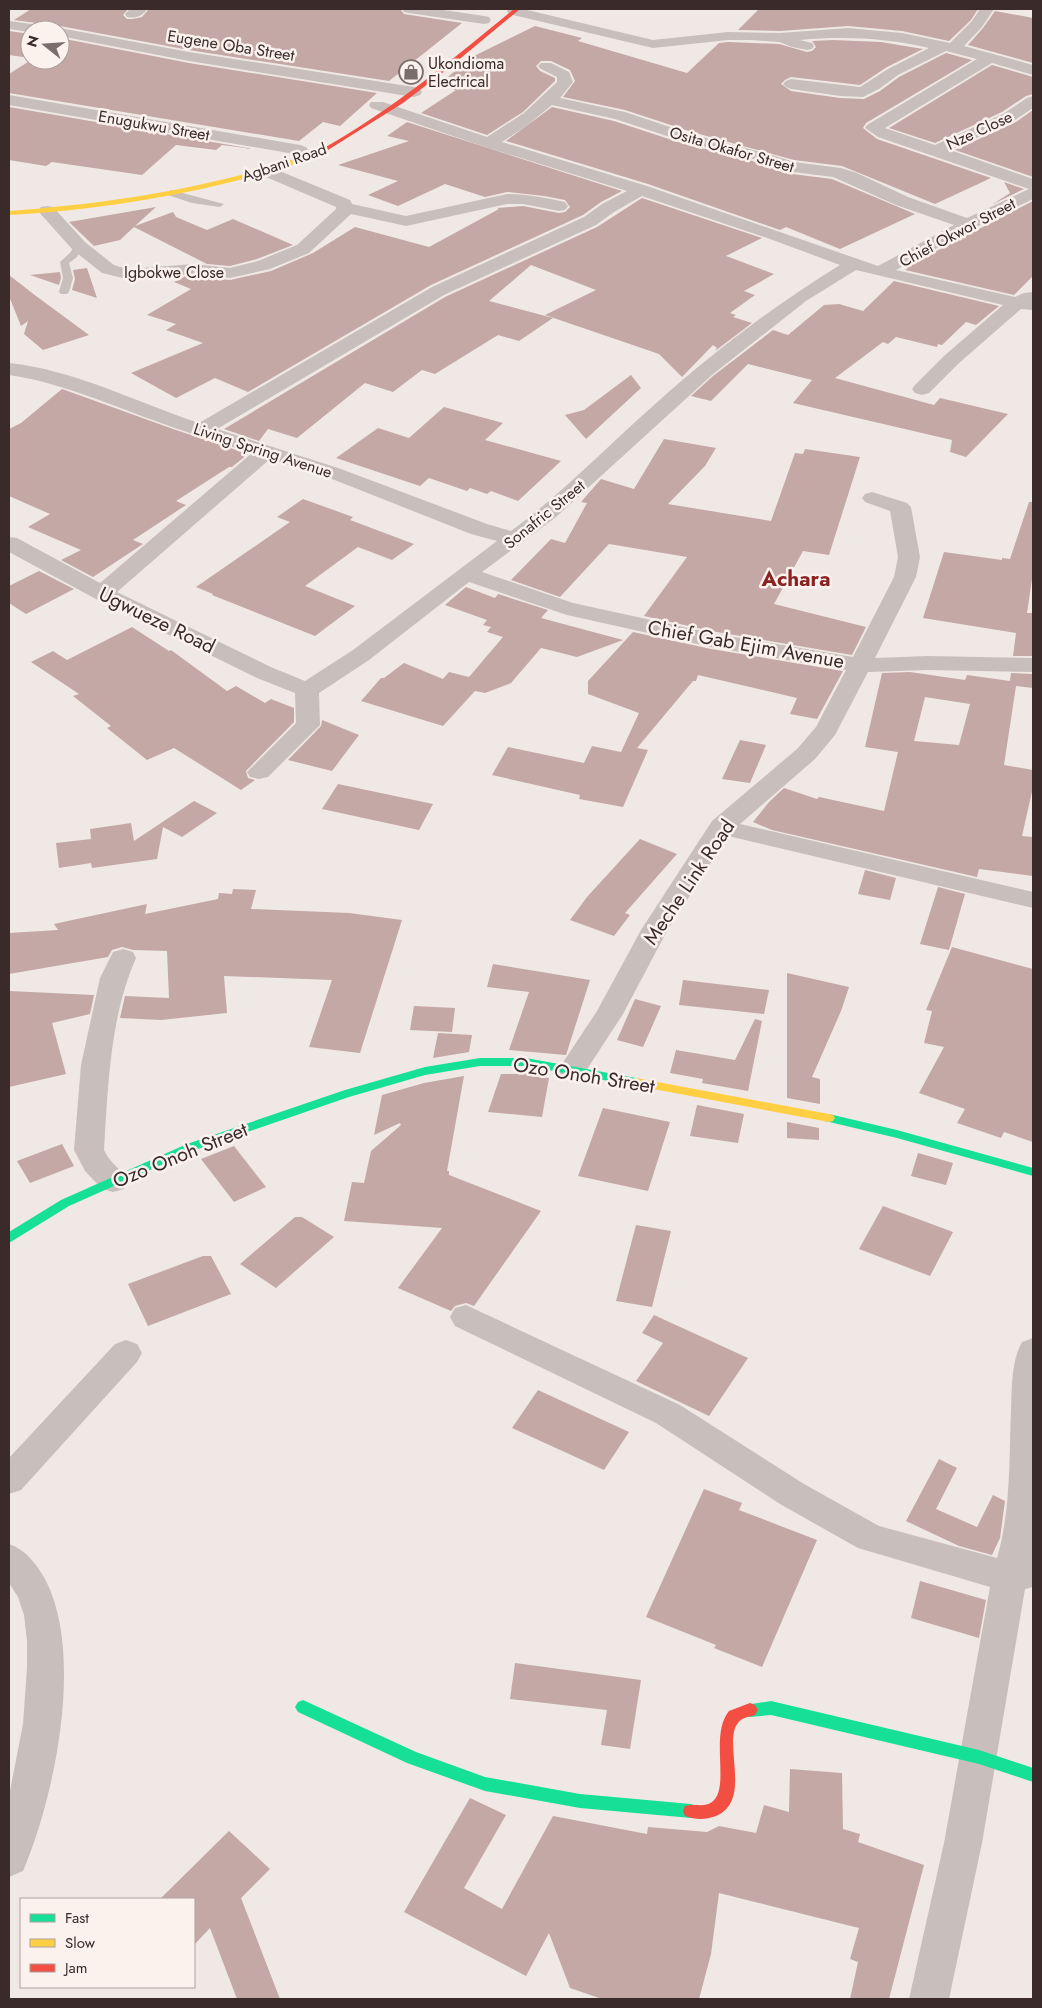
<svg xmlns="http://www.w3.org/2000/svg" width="1042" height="2008" viewBox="0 0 1042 2008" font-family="Jost,sans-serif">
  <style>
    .building { fill: #c3a8a6; fill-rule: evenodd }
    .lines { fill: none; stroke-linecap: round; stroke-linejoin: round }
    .lane { fill: #c8bfbd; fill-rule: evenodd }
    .street { fill: #c8bfbd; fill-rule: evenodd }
    .fast { fill: #16e098; fill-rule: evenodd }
    .slow { fill: #ffcf43; fill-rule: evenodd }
    .jam { fill: #f24e42; fill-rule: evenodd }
    .labels { text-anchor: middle; stroke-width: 5; stroke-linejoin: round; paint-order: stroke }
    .far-street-label { font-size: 16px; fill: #3a2b2a; stroke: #fbf1ed }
    .far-poi-label { font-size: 16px; fill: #3a2b2a; stroke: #fbf1ed; text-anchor: start }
    .street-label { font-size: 20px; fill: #3a2b2a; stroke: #fbf1ed }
    .far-district-label { font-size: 21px; font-weight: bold; fill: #8b2222; stroke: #fbf1ed }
  </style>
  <rect width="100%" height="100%" fill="#f0e8e4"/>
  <path class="building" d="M31,9H128L123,15L127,19H133L142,17L149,9H400L404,14L462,23L389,81L189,50L60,26L54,28L51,25L14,20Z
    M759,9H978L971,20L949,41L902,31L848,26L780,31L738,30Z
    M995,11L1033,18V63L968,45L983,28Z
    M535,26L582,38L578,41L687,73L719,43L728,42L779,44L807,52L812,51L816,47L812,41L833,40L881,42L923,49L887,67L860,85L791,77L785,80L781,84L791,91L840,98L864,99L880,91L899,77L946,53L972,60L866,123L863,128L877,139L991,178L935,204L842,166L794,160L692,132L625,110L563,97L575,81L570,70L551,61H541L536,66L540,71L555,78V81L523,112L487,135L421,113L456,90H453L466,80L448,77L470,58Z
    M9,31L30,34V58L9,55Z
    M60,38L189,63L377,93L340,126L323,122L299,141L9,93V74L31,60H60Z
    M992,65L1033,77V94L1026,96L1002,112L935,143L889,128Z
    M9,107L253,149L222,145L216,150L176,145L142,175L52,162L46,166L9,160Z
    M552,107L614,121L678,142L756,162L784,173L832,179L915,214L840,249L786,227L780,230L648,184L506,141Z
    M1033,110V177L955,150L1016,122Z
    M407,122L622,191L601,202L583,215L431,285L248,392L215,378L176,398L131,373L203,343L166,330L176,324L147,315L191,289L174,282L186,276L230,280L271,271L313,253L355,227L429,247L499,209L497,208L523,206L559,213L565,212L570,207L565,200L544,196L507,192L485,197L445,184L398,206L368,195L398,181L338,165L409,141L387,136Z
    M1004,182L1024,189L993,204L1010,193Z
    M642,198L762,238L726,256L774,274L744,291L755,295L730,313L736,315L733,317L752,323L715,351L717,348L713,345L682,377L659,354L545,315L596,290L531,265L489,301L553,318L519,341L498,335L435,374L422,370L393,392L365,383L297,438L268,429L259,441L224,429L445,297L597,227Z
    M1033,201V276L1014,295L905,270L908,268L906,267Z
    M156,207L135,226L173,212L176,217L207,230L233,219L293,245L257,259L230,266L207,264L134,227L120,240L94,246L69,222Z
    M87,268L97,298L72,290L75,279L73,270Z
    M60,272L61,278L59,285L30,275Z
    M9,275L36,296L89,335L43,350L24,334L28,321L21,326L9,296Z
    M894,281L999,306L976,325L966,322L942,345L938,344L937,347L896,337L888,344L883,342L835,378L934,405L940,398L1008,414L966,457L950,452L952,440L793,403L812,380L748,364L711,401L691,396L713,376L773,330L788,335L824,305L839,304L863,311Z
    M631,375L641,388L586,439L565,415L584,410Z
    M62,389L173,429L248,454L232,467H229L176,501L186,505L133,540L143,544L93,577L61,560L81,550L28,527L50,514L9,496V429L21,423Z
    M444,407L503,423L485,440L561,461L518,501L491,491L487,494L470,488L467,491L429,478L420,486L336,458L378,428L409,438Z
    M664,439L716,448L705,466L668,504L771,521L795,453L803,454L805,449L860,457L829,555L803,551L774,604L866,627L852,655L711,631L644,616L687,557L609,544L560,597L511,580L551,539L565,543L587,503L581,502L601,479L634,489Z
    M303,499L353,517L350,520L414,544L392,560L358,547L305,586L355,606L315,636L212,595L213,594L196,587L290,522L277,517Z
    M1029,502H1033V572L1027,613H1033V656H1013L1016,633L923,618L944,552L1002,560V558L1010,559Z
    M39,571L74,589L26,614L9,603V586Z
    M466,587L495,598L498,594L548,610L541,618L623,640L577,657L541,648L511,683L485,693L475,691L443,726L361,701L381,678H384L404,663L443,679L449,672L469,677L503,637L487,632L491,627L483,625L487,620L445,605Z
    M132,627L169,651L171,650L227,691L236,686L265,703L271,699L294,708V722L246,771L248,778L255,780L241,790L174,748L147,760L107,728L111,726L73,696L79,694L31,662L53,651L67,660Z
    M633,632L711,649L843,671L817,719L790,714L797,698L698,675L696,681H693L637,748L648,750L623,807L579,799L580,795L492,775L508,747L584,763L592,746L621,752L639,713L588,694V681Z
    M910,672L965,680L967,675L1010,681L1011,673L1033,674V688L1016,686L1004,765L1033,770V787L1022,836L1033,837V876L979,869L977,877L772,830L753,822L769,802L784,788L817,799L819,797L884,811L898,752L865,747L882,673ZM925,697L970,704L959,745L914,741Z
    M322,720L359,735L332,771L288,760L321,726Z
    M740,740L766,745L750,783L722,779Z
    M338,784L433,804L419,830L322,809Z
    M194,801L217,813L182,837L163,827L157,859L92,868L91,863L59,868L56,843L91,839L90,829L131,823L134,841Z
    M640,839L677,854L625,913L630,915L614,936L570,920L587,897Z
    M865,870L896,878L890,900L858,894Z
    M938,887L965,894L949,950L920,944Z
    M233,889L256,890L251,909L349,913L402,920L360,1053L309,1047L332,980L224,976L227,1013L161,1020L120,1018L125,996L169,998L167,951L133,950L122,947L112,950L108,957L9,974V933L58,930L54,924L147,904L145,914L218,899L219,893L232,894Z
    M952,947L1033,969V1142L1004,1132L1001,1138L957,1123L965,1109L919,1093L944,1047L924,1043L932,1011L926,1010Z
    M493,964L590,980L566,1055L509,1050L529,992L487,987Z
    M787,973L849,987L841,1011L812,1077L820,1079V1104L787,1098Z
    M683,980L769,990L764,1014L679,1005Z
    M9,991L94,995L90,1014L52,1023L66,1074L9,1087Z
    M635,999L661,1006L643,1047L617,1040Z
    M414,1006L455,1008L452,1032L410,1030Z
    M755,1019L762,1021L748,1091L702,1083L703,1079L670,1073L676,1050L735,1060Z
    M438,1033L472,1035L469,1052L433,1058Z
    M501,1074H526L549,1078L542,1117L488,1112Z
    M464,1076L447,1171H449V1175L541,1211L474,1306L466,1303L455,1306L451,1311L398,1288L442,1228L344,1221L352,1182L364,1183L371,1151L401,1125L400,1123L374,1135L382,1095L424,1083Z
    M697,1105L744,1114L738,1143L690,1136Z
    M603,1108L670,1122L648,1191L578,1176Z
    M787,1122L819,1128V1140L787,1138Z
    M62,1144L74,1166L30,1183L17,1161Z
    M234,1146L266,1187L234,1202L201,1159Z
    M918,1153L953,1163L946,1185L911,1176Z
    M883,1206L953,1232L930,1276L859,1249Z
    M295,1217H302L334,1237L276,1288L240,1264Z
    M636,1225L671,1231L652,1307L616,1301Z
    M203,1256H211L231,1294L148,1326L128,1284Z
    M654,1315L748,1358L709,1416L636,1381L663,1343L642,1333Z
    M538,1390L629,1432L604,1470L512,1428Z
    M939,1459L957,1468L936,1509L977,1527L993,1495L1005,1501L1000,1538L992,1555L959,1546L906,1521Z
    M704,1489L742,1503L739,1510L817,1540L762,1667L714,1648L716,1645L646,1617Z
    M920,1581L986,1600L979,1638L911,1618Z
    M515,1663L641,1680L630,1749L601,1745L607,1710L510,1699Z
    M790,1769L842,1773L843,1829L860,1834L858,1842L924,1865L889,1999H850L858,1962L850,1959L859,1928L719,1893L711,1954L699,1999H602L570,1988L549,1933L526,1976L404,1912L470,1798L506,1815L464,1888L502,1909L553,1816L647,1834L648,1827L707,1832L719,1826L756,1833L764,1805L789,1812Z
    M229,1831L270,1869L241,1898L280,1999H237L210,1928L194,1945V1899H160Z"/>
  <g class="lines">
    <path class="lane" d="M171,190L224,204L220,207L192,203L168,195L167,193Z
      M79,243L83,246L77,257L69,263L73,278L69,292L67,294H61L59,292L63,278L60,262L70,253L76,244Z"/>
    <path class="street" d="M130,9H147C143,16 135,19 127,17L125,14Z
      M402,9H437L484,16L489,17L491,20L489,23L484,24L409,13L404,12Z
      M508,9H523L653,40L728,32L780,33L848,28L902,33L950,43L972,21L980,9H994L982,27L964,46L1033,65V75L992,63L885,128L935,145L1003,114L1027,98L1033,96V108L1015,120L950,150L1033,179V199L974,228L896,270L1015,297L1024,293L1033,292V310L1021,309L958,364L929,393L922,395L915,393L912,389L915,385L944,356L1003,305L856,270L806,301L712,375L556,517L482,572L573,603L711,633L853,657L894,577L898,557L890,511L865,502L862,498L865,494L872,492L907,503L911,507L920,557L916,577L875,658L928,656L1033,658V672L928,670L868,672L835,735L815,759L740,824L1033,892V908L728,836L667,931L623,1014L582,1077L572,1080L562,1077L558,1070L597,1011L641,930L712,821L797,749L816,727L846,670L711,647L567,615L469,582L369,660L319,693L320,725L268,777L259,779L250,777L247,772L296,723L295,693L257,678L94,598L9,552V537L17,538L100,583L252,453C217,442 182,431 147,418C101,401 57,382 9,375V363C75,370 136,402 199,423L432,287L584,217L602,204L627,191L482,146L371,108L369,105L371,102H383L487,137L524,113L557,82V77L541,69L538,66L541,63H551L569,72L573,82L560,98L625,112L691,134L769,154L794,162L841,168L857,173L908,197L967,218L1029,189L878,137L865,128L867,125L977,59L946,51L898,75L879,89L863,97L840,96L791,89L786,87L783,84L786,81L791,79L860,87L888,69L929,48C886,38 844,36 800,40L812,43L814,46L812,49L807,50L792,47L779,42L752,40H728L653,48L509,14L507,11ZM552,105L615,119L679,140L757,160L785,171L833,177L896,205L954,225L878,266L647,186L502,142L525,127ZM642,196L770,239L840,265C773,306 711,354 653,406C605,448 562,494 511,531L487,524L341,469L217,429L444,295L596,225L614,212ZM270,459L327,477L471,534L497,541L353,650L305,681L273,668L117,592Z
      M9,21L46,26L51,27L53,30H30V32L9,29Z
      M60,28L189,52L414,87L420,89L422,92L420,95L414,97L189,61L60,36V30H54Z
      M9,95L300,145L306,147L308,150L306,153L300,155L9,105Z
      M265,165L350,200L352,204L406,216L507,194C527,194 546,198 565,202L568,206L565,210L559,211L523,204H507L406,226L351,214L309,253L270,269L230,278L194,274L127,279L102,273L73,250L38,211L41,207L47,206L53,207L85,242L114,265L127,269L194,264L230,268L258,261L297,245L336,209V207L259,174L257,170L259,166Z
      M123,949L133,952L136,958C110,1017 108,1086 104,1150C109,1162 121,1169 128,1181L124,1189L113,1192L102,1189L85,1171L74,1150L81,1065L100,978L113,952Z
      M466,1305L680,1405L804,1484L879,1526L997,1558C1011,1510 1009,1460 1011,1410C1012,1388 1011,1362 1022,1342L1033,1338V1587L1025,1589L982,1843L949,1999H909L944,1843L990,1587L858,1548L780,1504L656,1423L455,1326L450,1317L455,1308Z
      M126,1340L137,1344L142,1353L137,1362L21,1490L9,1494V1458L115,1344Z
      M9,1544C26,1550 37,1564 46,1581C84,1656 55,1796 23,1871L9,1877V1796L23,1724L27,1668V1641L24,1615L18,1597L9,1583Z"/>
    <path class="fast" d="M480,1058H526L636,1078L642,1082L636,1086L526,1066H480L425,1075L349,1097L195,1150L69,1206L9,1243V1232L61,1200L187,1144L345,1090L425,1067Z
      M829,1114L897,1130L1033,1168V1176L897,1138L825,1121L823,1118L825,1115Z
      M303,1700L416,1752L485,1777L580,1794L691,1804L697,1806L699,1811L697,1816L691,1818L580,1808L485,1791L407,1763L298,1712L295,1707L298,1702Z
      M771,1701L979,1750L1033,1768V1782L979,1764L771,1715L750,1717L745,1715L742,1710L745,1705Z"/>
    <path class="slow" d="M326,147L328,148V150C297,165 264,174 231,182C158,200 83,211 9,215V211C98,204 186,192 272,166C291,161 308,153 326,147Z
      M636,1078L829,1114L833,1115L835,1118L833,1121L829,1122L632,1085L630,1082Z"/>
    <path class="jam" d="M514,9H520L450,67L403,103L328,150H324V148C393,109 453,59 514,9Z
      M750,1703L755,1705L758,1710L755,1715C750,1717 742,1717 738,1723C722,1742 753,1801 716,1816C705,1820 696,1820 685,1816L683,1811L685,1806C694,1803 705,1808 712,1802C731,1788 709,1735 729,1711Z"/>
  </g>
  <defs>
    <g id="shop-ring" transform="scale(1.25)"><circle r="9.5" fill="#fbf1ed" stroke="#7a6d6b" stroke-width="1.5"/><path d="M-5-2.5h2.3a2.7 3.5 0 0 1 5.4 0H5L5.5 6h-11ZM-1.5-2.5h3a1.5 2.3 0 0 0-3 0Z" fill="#7a6d6b"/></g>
  </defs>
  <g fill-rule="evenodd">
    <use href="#shop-ring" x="411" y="72"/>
  </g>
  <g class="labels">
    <g class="far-street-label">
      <text transform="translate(231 45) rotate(9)" y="6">Eugene Oba Street</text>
      <text transform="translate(154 125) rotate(10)" y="6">Enugukwu Street</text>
      <text transform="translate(979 130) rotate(-25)" y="6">Nze Close</text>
      <text transform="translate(732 149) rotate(16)" y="6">Osita Okafor Street</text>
      <text transform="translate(284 162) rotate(-19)" y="6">Agbani Road</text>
      <text transform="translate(957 232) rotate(-28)" y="6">Chief Okwor Street</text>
      <text x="174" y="278">Igbokwe Close</text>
      <text transform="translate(263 450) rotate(18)" y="6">Living Spring Avenue</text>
      <text transform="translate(544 514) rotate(-39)" y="6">Sonafric Street</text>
    </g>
    <g class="far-poi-label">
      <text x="428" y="69">Ukondioma<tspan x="428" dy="18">Electrical</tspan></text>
    </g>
    <g class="street-label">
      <text transform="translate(157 620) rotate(26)" y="7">Ugwueze Road</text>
      <text transform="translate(746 644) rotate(10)" y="7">Chief Gab Ejim Avenue</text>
      <text transform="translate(689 882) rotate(-56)" y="7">Meche Link Road</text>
      <text transform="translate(584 1075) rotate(9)" y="7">Ozo Onoh Street</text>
      <text transform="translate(180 1155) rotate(-22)" y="7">Ozo Onoh Street</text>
    </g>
    <g class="far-district-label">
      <text x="796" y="586">Achara</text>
    </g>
  </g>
  <rect width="1042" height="2008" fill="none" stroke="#3a2b2a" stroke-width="20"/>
  <rect x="20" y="1898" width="175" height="90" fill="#fbf1ed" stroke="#aea29f"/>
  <rect x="30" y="1914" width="25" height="8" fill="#16e098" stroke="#aea29f"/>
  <text x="65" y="1923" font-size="15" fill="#3a2b2a">Fast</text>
  <rect x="30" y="1939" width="25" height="8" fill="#ffcf43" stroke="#aea29f"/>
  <text x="65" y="1948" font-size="15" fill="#3a2b2a">Slow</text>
  <rect x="30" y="1964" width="25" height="8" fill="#f24e42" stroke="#aea29f"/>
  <text x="65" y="1973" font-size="15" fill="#3a2b2a">Jam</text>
  <g transform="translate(45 45) rotate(287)"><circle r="24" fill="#fbf1ed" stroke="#aea29f"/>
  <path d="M0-4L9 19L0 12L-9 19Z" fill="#7a6d6b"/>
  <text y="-8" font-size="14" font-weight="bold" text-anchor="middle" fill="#3a2b2a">N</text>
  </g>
</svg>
